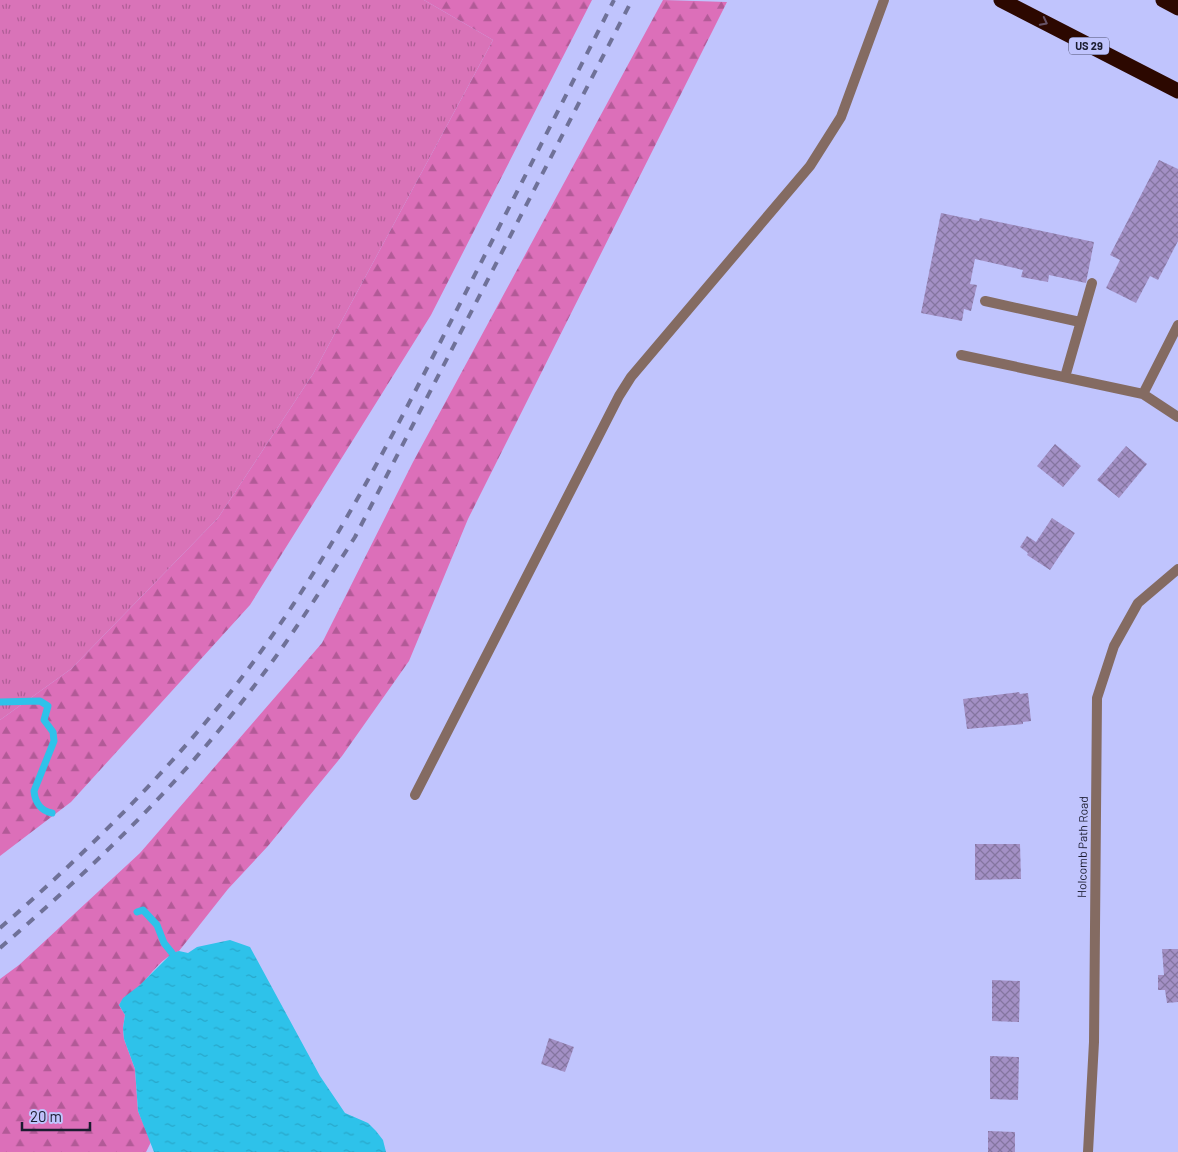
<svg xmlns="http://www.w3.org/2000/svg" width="1178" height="1152" viewBox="0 0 1178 1152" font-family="Barlow,sans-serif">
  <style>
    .grass { fill: url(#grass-tufts) }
    .forest { fill: url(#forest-firs) }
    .water { fill: url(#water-ripples) }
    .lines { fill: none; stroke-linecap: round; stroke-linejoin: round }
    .stream { stroke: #2ec2ea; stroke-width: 7 }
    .building { fill: url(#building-cross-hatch) }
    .lane { stroke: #846b62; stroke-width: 10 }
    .street { stroke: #846b62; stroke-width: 10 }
    .highway { stroke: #2c0800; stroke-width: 15 }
    .rail { stroke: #6f7198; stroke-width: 4; stroke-dasharray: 9 9; stroke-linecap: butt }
    .oneway { stroke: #675365 }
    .labels { text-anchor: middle; stroke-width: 4; stroke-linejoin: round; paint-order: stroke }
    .shield { fill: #c0c4fd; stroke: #4c4e6e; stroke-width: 1 }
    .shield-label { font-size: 11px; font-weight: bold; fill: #1b1c30 }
    .street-label { font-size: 12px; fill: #1b1c30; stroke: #c0c4fd }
  </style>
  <defs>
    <pattern id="grass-tufts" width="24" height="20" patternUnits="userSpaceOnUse" patternTransform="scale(1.25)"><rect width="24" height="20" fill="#d973b8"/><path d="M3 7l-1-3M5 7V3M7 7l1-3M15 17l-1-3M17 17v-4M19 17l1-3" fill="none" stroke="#af5e96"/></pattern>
    <pattern id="forest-firs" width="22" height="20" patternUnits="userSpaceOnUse" patternTransform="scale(1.25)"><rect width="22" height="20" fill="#dc6fb9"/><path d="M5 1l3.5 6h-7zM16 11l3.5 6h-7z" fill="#b25a97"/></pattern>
    <pattern id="water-ripples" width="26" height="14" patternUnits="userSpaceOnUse" patternTransform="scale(1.25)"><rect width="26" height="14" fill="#2ec2ea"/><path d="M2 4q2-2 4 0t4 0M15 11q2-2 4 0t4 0" fill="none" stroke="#28a6c9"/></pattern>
    <pattern id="building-cross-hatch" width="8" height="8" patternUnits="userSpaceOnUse" patternTransform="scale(1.25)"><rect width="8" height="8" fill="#a390c5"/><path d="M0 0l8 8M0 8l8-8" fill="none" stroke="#8475a0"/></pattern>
  </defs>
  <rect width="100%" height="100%" fill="#c0c4fd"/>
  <path class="grass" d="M0,0H424L493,40L313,374L218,518L71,669L0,720Z"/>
  <path class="forest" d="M424,0H592L431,315L250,605L71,802L0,856V720L71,669L218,518L313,374L493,40Z
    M663,0L727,2L468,519L409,661L342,756L268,846L228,889L179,951C162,957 152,973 140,986C133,993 124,996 119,1005L125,1015L123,1028L124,1039L135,1069L138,1111L151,1142L146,1152H0V979L19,965L140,853L322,643L413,462Z"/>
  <path class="water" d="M230,940L250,947L320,1076L345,1113L368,1123L376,1131L383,1140L386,1152H154L138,1111L135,1069L124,1039L123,1028L125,1015L119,1005L123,998L140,985L172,953L179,951L188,953L197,947Z"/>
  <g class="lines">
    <path class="stream" d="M0,702L40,701L48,706L44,720L53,732L54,741L34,791C35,802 41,811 52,813
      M137,912L143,910L157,925L164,943L172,953"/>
  </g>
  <path class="building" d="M1159,160L1178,169V241L1158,280L1150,276L1136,303L1106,288L1120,260L1110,255Z
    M941,213L979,221L980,218L1094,242L1086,283L1049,275L1048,282L1021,277L1023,270L975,259L970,284L977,285L971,311L964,309L962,321L921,313Z
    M1055,444L1081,466L1063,487L1037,466Z
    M1126,446L1147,464L1119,498L1097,480Z
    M1052,518L1075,533L1050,570L1027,555L1028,553L1020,547L1027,536L1036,542Z
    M1019,692L1020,694L1028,693L1031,721L1023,722V724L967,729L963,699Z
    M975,844H1020L1021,879L975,880Z
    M1162,949H1178V1002L1167,1003L1165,990H1158V975H1164Z
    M992,980L1020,981L1019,1022L992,1021Z
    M549,1038L574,1047L565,1072L541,1064Z
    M990,1056L1019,1057L1018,1100L990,1099Z
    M988,1131L1015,1132V1152H988Z"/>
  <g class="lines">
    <path class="lane" d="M985,301L1080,322
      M961,355L1143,394L1178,417
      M1065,377L1092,283
      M1143,394L1178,325
      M415,795L619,396L631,377L810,166L841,117L884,0"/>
    <path class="street" d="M1088,1152L1094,1042L1097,698L1114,646L1138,603L1178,569"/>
    <path class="highway" d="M1001,0L1178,91
      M1163,0L1178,8"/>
    <path class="rail" d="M0,928C85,854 166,774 236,685C321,575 385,451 448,327C504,218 559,109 614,0
      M0,948C90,870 176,788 248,694C287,644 321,590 355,537L632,0"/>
  </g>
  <defs><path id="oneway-chevron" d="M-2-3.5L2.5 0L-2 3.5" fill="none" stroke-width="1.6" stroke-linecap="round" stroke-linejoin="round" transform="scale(1.25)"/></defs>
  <use class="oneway" href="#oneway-chevron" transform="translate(1044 22) rotate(27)"/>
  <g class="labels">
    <rect class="shield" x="1069" y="37.5" width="40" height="17" rx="4"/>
    <g class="shield-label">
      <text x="1089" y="50">US 29</text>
    </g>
    <g class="street-label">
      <text transform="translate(1083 847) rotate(-89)" y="4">Holcomb Path Road</text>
    </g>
  </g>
  <path d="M22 1122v8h68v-8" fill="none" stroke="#1b1c30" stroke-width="2.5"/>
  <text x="30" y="1122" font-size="15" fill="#1b1c30" stroke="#c0c4fd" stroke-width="4" paint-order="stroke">20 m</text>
</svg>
